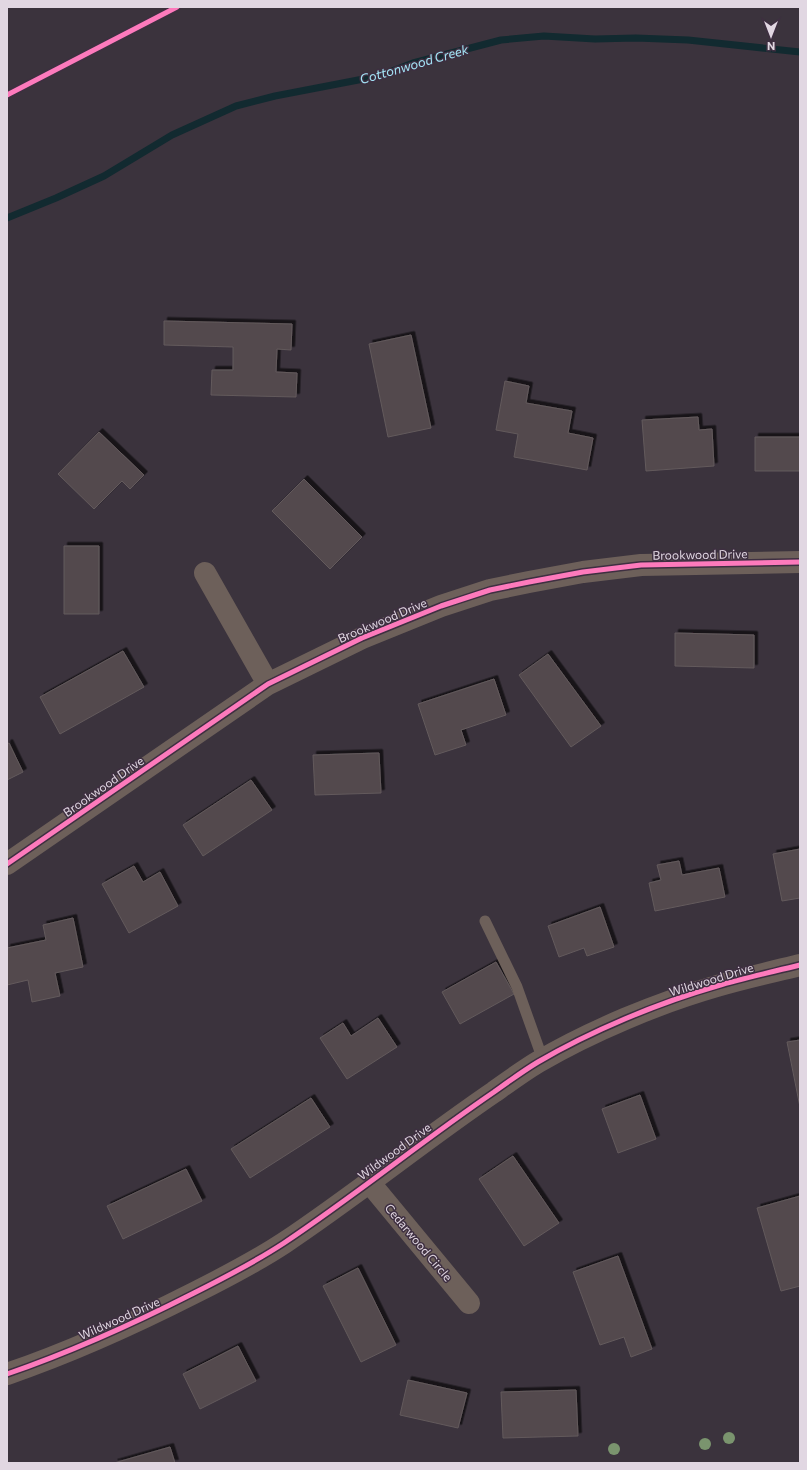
<svg xmlns="http://www.w3.org/2000/svg" width="807" height="1470" font-family="Commissioner,sans-serif">
  <defs>
    <filter id="shadow"><feDropShadow dx="3.5" dy="-3.5" stdDeviation="0" flood-color="#0009"/></filter>
  </defs>
  <rect width="100%" height="100%" fill="#3b333d"/>
  <g fill="none" stroke-linecap="round" stroke-linejoin="round">
    <!-- stream -->
    <path stroke="#122a30" stroke-width="7" d="M7 218 56 198 104 176 172 135 236 106 275 96 379 76 413 63 501 40 544 36 595 39 636 38 688 40 800 52"/>
  </g>
  <!-- building -->
  <path fill="#534a4d" stroke="#635a5c" filter="url(#shadow)" d="M164 321 292 324 291 350 277 349 276 372 297 373 296 397 211 395 212 370H233V347L164 345Z
    M411 335 431 428 388 437 369 344Z
    M505 381 529 386 526 403 572 411 568 433 593 438 587 470 514 457 518 434 496 430Z
    M698 417 699 430 712 429 714 466 646 471 642 420Z
    M99 432 144 475 130 489 122 481 94 509 58 474Z
    M755 437H800V471H755Z
    M304 479 362 537 330 569 272 511Z
    M64 546H99V614H64Z
    M675 633 754 635V668L675 666Z
    M123 651 144 687 60 734 40 697Z
    M548 654 601 726 571 747 519 675Z
    M494 679 506 715 461 730 466 745 435 755 418 704Z
    M9 743 23 772 7 780V744Z
    M379 753 381 793 315 795 313 755Z
    M251 780 272 810 203 856 183 825Z
    M800 849V898L782 901 773 854Z
    M679 861 682 875 719 868 725 897 655 911 649 883 661 880 657 865Z
    M134 866 143 882 160 872 178 906 129 933 102 884Z
    M600 907 614 947 587 956 584 948 559 957 548 926Z
    M73 918 83 967 55 973 60 996 32 1002 28 980 7 985V948L46 940 43 925Z
    M496 962 514 994 460 1024 442 992Z
    M378 1018 397 1047 347 1079 320 1038 343 1023 351 1036Z
    M800 1040V1107L787 1042Z
    M640 1095 656 1139 618 1153 602 1109Z
    M311 1098 330 1127 250 1178 231 1149Z
    M513 1156 559 1223 524 1246 479 1179Z
    M186 1169 202 1201 123 1239 107 1206Z
    M800 1196V1286L781 1291 757 1208Z
    M618 1256 652 1349 631 1357 624 1337 600 1345 573 1272Z
    M358 1268 396 1345 361 1362 323 1286Z
    M238 1346 256 1381 200 1409 183 1374Z
    M408 1380 467 1393 458 1428 400 1415Z
    M576 1390 578 1436 503 1438 501 1392Z
    M170 1447 175 1463H114Z"/>
  <g fill="none" stroke-linecap="round" stroke-linejoin="round">
    <!-- lane -->
    <path stroke="#6d605a" stroke-width="11" d="M485 921 517 987 543 1060"/>
    <!-- street -->
    <path stroke="#6d605a" stroke-width="22" d="M205 573 268 684
      M7 864 268 684 362 638 441 606 490 590 529 582 583 572 641 565 800 562
      M369 1182 469 1303
      M7 1374C71 1352 133 1324 194 1293 224 1278 255 1262 284 1243 356 1195 422 1141 494 1092 508 1082 523 1071 538 1062 591 1031 658 1003 717 986 744 978 772 972 800 965"/>
    <!-- cycleway casing -->
    <g stroke="#3e2f41" stroke-width="8">
      <path id="cycleway" d="M7 95 177 7
        M7 864 268 684 362 638 441 606 490 590 529 582 583 572 641 565 800 562
        M7 1374C71 1352 133 1324 194 1293 224 1278 255 1262 284 1243 356 1195 422 1141 494 1092 508 1082 523 1071 538 1062 591 1031 658 1003 717 986 744 978 772 972 800 965"/>
    </g>
    <!-- cycleway -->
    <use href="#cycleway" stroke="#fd7abc" stroke-width="5"/>
  </g>
  <!-- trees -->
  <g fill="#7a946e">
    <circle cx="729" cy="1438" r="6"/>
    <circle cx="705" cy="1444" r="6"/>
    <circle cx="614" cy="1449" r="6"/>
  </g>
  <g text-anchor="middle" dominant-baseline="central" stroke-width="3" stroke-linejoin="round" paint-order="stroke">
    <!-- street labels -->
    <g font-size="12" fill="#e1d7e2" stroke="#3e2f41">
      <text transform="translate(700 554) rotate(-1)">Brookwood Drive</text>
      <text transform="translate(382 620) rotate(-23)">Brookwood Drive</text>
      <text transform="translate(103 786) rotate(-35)">Brookwood Drive</text>
      <text transform="translate(711 979) rotate(-17)">Wildwood Drive</text>
      <text transform="translate(394 1151) rotate(-36)">Wildwood Drive</text>
      <text transform="translate(419 1242) rotate(50)">Cedarwood Circle</text>
      <text transform="translate(119 1318) rotate(-24)">Wildwood Drive</text>
    </g>
    <!-- water labels -->
    <g font-size="13" font-style="italic" fill="#a3e5f6" stroke="#3e2f41">
      <text transform="translate(414 64) rotate(-16)">Cottonwood Creek</text>
    </g>
  </g>
  <!-- border -->
  <rect width="807" height="1470" fill="none" stroke="#e1d7e2" stroke-width="16"/>
  <!-- north arrow -->
  <g transform="translate(771 36) rotate(180)" stroke="#3e2f41" stroke-width="3" paint-order="stroke">
  <path d="M0-3L7 15L0 10L-7 15Z" fill="#e1d7e2"/>
  <text y="-6" font-size="11" font-weight="bold" text-anchor="middle" fill="#e1d7e2">N</text>
  </g>
</svg>
